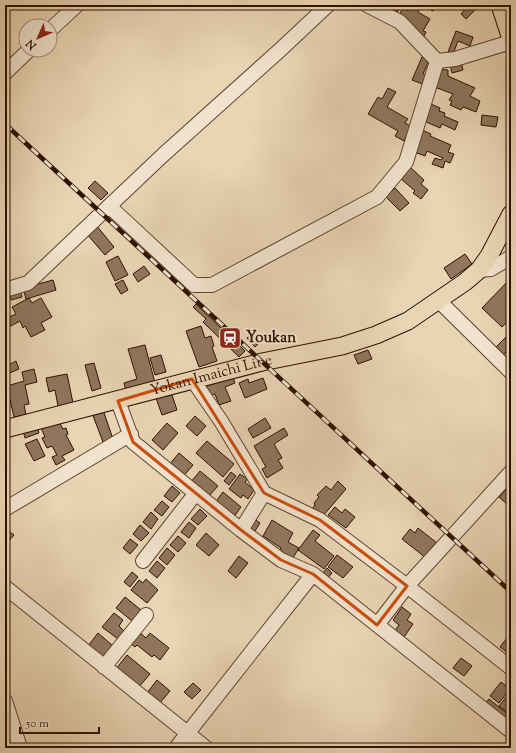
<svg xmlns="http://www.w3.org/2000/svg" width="516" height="753" font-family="'Sorts Mill Goudy',serif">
  <rect width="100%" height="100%" fill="#e9d4b3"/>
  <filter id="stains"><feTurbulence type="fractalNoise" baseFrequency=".005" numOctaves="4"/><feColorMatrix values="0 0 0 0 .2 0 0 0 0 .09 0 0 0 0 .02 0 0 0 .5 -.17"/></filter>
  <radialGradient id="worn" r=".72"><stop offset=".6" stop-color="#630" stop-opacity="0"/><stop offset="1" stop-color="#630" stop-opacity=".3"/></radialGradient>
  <!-- building -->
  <path fill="#8f765d" stroke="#2e1100" d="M378 5H396L400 7 394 18Z
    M408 5H428L435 8 433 11 421 5 418 12 430 19 423 31 426 32 423 38 415 34 418 30 397 19 403 8 408 11 410 6Z
    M461 5H475L478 7 466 19 461 14 465 9Z
    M456 31 473 37 470 46 458 41 453 54 448 52Z
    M422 57 429 60 423 74 429 76 425 85 412 80Z
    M461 62 463 70 452 73 450 64Z
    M437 69 448 70V76L475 88 470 96 480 101 476 112 463 107 461 110 450 105 452 101 449 100 453 94 432 86Z
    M388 88 396 92 387 107 408 119 405 123 412 127 404 141 395 136 398 131 368 114 378 97 382 99Z
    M431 104 440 108 439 111 445 113 444 116 458 122 455 130 442 124 440 128 424 121Z
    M482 115 498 117 496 127 481 125Z
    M420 129 431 134 430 136 451 145 448 152 454 154 450 163 445 161 443 168 432 164 435 158 441 160 443 158 427 151 425 156 412 151Z
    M410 167 424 180 421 184 428 190 421 199 413 193 415 191 400 178Z
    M95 181 108 193 101 200 88 188Z
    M395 188 409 203 400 211 386 197Z
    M96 225 114 247 105 255 86 233Z
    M465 254 472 264 451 279 444 268Z
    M118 256 128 275 115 281 106 262Z
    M144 266 150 274 138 282 133 274Z
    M511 278V318L502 327 482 308Z
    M53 280 56 290 26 299 23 288Z
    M123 280 128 290 121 294 115 284Z
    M20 290 22 297 11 300 9 292Z
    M29 298 32 303 41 298 52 317 41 323 45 330 31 337 25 326 23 328 20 321 11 326 7 318 16 314 12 307Z
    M196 304 245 351 239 357 203 322 206 319 193 307Z
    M201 326 205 338 211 336 214 346 212 347 217 361 199 367 186 331Z
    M254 331 263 339 255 347 247 338Z
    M507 336 509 338 511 336V353L508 350 503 355 496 347Z
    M145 345 155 383 126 391 124 383 137 379 128 349Z
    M368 350 372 359 358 364 354 355Z
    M161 355 166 372 155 375 150 358Z
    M16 361 19 369 5 375V367Z
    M94 363 101 388 92 391 85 365Z
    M34 369 37 382 25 385 29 404 24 405 26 415 14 417 7 386 24 381 22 372Z
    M231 372 235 383 225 387 231 401 219 405 215 394 207 397 202 383Z
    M67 374 73 403 58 406 55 390 49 392 46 378Z
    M263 378 267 389 245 398 239 383 248 379 249 383Z
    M170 389 177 410 162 415 155 395Z
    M103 410 113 439 103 442 92 413Z
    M195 416 206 426 197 436 186 426Z
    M265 418 271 428 253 438 248 429Z
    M58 420 63 429 66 428 68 434 66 435 74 450 62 456 65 460 56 465 52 457 57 455 52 446 47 448 42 438 45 437 41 428Z
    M36 423 39 433 25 438 22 427Z
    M167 423 178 433 163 450 152 440Z
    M284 428 288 435 274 444 282 458 278 460 283 468 267 478 262 469 266 467 254 446Z
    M37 439 45 456 34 461 25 444Z
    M207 441 234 464 223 477 196 453Z
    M179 453 193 465 182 478 168 466Z
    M200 471 218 486 208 497 190 483Z
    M231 472 236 476 229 485 224 481Z
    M240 474 247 479 245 482 254 490 248 499 243 495 241 498 229 489Z
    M338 481 346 489 322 517 313 508 315 505 314 503 319 497 317 495 326 486 331 490Z
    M511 484V503L509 506 499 497Z
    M172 486 180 493 172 502 164 496Z
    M223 492 241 507 233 518 214 504Z
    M162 501 169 507 162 516 154 510Z
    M335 507 342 513 345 509 355 517 346 528 328 515Z
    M200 509 207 516 198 525 191 519Z
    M151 512 158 519 151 529 143 522Z
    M253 518 260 523 253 534 245 529Z
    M272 520 293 533 288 542 299 548 291 561 278 553 281 548 263 536Z
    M189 522 196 528 189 538 181 532Z
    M140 525 149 533 141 541 133 534Z
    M418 528 437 543 426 558 402 539 410 529 415 533Z
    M6 529 14 535 6 544 5 543Z
    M313 530 320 535 315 541 334 556 324 569 298 550Z
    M206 533 219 545 209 556 196 545Z
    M178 536 186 543 178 552 170 545Z
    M130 539 138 545 130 554 123 548Z
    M167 548 175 555 167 565 159 558Z
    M337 555 353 567 343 578 328 567Z
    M239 556 248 563 236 578 228 571Z
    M157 561 165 568 157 578 149 571Z
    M327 568 332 573 327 579 321 575Z
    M132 572 138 577 130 587 124 582Z
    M146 579 158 590 147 603 131 590 139 580 143 583Z
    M125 597 141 610 132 621 116 608Z
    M402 607 411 614 407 620 413 624 402 640 393 633 399 625 393 620Z
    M114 613 123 620 119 626 124 631 118 639 102 627Z
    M138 631 146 638 150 633 169 648 160 660 154 655 152 657 137 645 135 647 129 642Z
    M98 633 113 646 103 659 88 646Z
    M511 633V648L508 653 500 647Z
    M127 655 150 674 138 688 116 669Z
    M461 658 472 666 464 676 453 668Z
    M157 680 170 691 159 704 147 693Z
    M501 682 510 689 499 703 490 696Z
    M193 683 201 690 192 699 184 692Z
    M511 691V712L510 714 499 706Z
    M489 699 509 715 504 721 484 705Z"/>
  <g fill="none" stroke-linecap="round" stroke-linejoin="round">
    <!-- minor casing -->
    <g stroke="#5d422d" stroke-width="16">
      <path id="minor" d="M367 5 400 22 437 61 455 59 511 42
        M50 30 77 5
        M5 73 29 50
        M109 206 194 285H212L377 197 406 162 437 61
        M479 270 491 269 511 257
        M5 290 28 283 163 155 280 50 328 5
        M438 300 511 372
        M192 379 221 421 264 493 320 520 407 586 511 668
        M118 401 133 442 241 530 281 560 313 574 511 731
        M5 509 131 434
        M241 530 264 493
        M143 561 196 493
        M5 587 206 748
        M377 625 407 586 511 472
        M104 667 146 615
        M5 701 20 748
        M176 748 313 574"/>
    </g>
    <!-- major casing -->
    <g stroke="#2e1100" stroke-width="19">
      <g id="major">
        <path d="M500 5 511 39"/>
        <path id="s1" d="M5 429 262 362 342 346 376 335 408 321 465 282 479 270 489 256 511 214"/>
      </g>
    </g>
    <!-- minor -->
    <use href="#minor" stroke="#f1e3ce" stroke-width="14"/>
    <!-- major -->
    <use href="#major" stroke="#e9d4b3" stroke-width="17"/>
    <!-- rail casing -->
    <g stroke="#2e1100" stroke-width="4.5">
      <path id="rail" d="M5 124 511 592"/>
    </g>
    <!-- rail -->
    <use href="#rail" stroke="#f1e3ce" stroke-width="3" stroke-dasharray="9" stroke-linecap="butt"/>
  </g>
  <!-- marked area -->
  <path fill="none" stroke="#cc4e0a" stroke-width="3" stroke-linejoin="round" d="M192 379 264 493 320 520 407 586 377 625 313 574 281 560 241 530 133 442 118 401Z"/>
  <!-- icons -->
  <defs>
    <g id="station-square" transform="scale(1.15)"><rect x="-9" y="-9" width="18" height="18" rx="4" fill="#8f2418" stroke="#f1e3ce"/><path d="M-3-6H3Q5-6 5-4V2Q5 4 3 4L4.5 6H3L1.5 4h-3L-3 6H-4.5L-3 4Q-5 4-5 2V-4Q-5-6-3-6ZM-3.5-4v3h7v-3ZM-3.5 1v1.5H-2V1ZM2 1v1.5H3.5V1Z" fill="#fff"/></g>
  </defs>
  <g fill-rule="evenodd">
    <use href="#station-square" x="230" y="338"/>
  </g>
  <g text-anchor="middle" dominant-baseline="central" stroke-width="4" stroke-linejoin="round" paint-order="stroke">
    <!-- poi labels -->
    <g font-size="15" font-weight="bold" fill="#2e1100" stroke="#f1e3ce" text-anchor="start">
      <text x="246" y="338">Youkan</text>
    </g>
    <!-- street labels -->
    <g font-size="15" fill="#2e1100" stroke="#f1e3ce">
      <text stroke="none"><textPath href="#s1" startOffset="213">Yokan Imaichi Line</textPath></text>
    </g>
  </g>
  <!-- margin -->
  <rect width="516" height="753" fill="none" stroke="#e9d4b3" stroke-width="20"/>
  <rect x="6" y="6" width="504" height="741" fill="none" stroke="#2e1100" stroke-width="2"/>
  <rect x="10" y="10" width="496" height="733" fill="none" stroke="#2e1100"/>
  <!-- north arrow -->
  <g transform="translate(38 38) rotate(225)"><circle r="19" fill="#f1e3ce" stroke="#a38f7c"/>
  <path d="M0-3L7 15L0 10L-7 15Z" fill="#8f2418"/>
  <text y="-6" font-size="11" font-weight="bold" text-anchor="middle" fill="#2e1100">N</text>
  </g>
  <!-- scale -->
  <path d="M20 727v6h79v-6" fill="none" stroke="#2e1100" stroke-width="2"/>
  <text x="26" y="727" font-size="12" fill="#2e1100" stroke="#f1e3ce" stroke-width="3" paint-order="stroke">50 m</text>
  <rect width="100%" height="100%" filter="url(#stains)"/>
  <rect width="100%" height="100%" fill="url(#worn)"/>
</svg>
